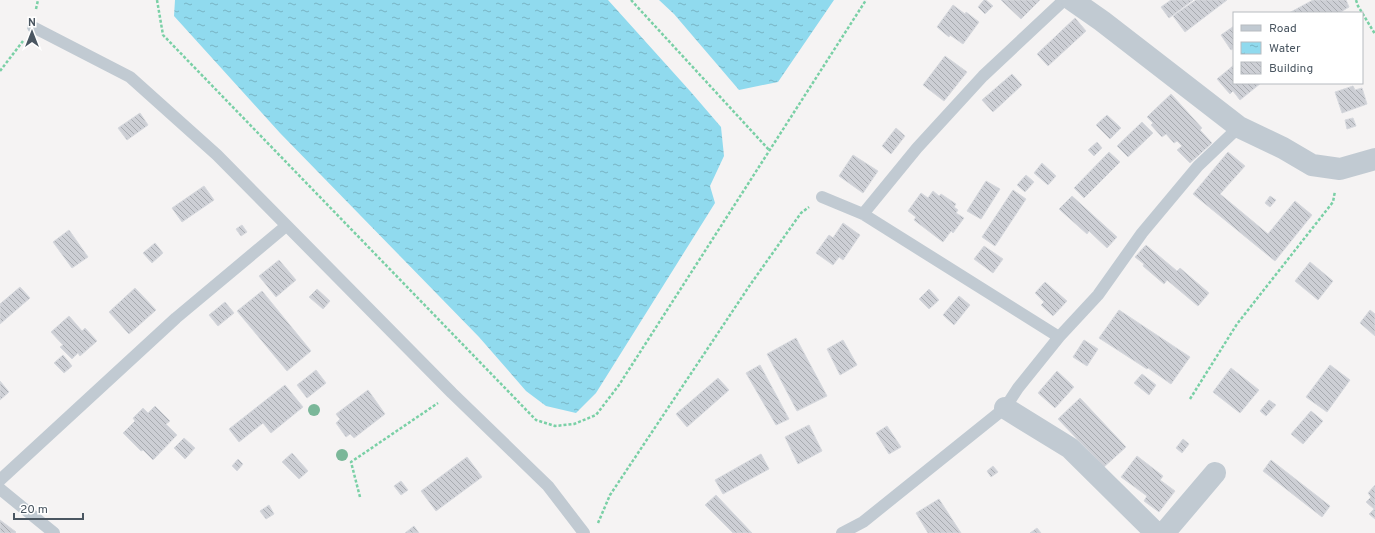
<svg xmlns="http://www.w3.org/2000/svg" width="1375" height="533" font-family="Overpass,sans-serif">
  <defs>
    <pattern id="water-ripples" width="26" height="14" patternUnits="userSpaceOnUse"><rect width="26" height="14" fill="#90daee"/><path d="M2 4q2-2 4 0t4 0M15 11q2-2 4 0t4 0" fill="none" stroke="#78b4c4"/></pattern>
    <pattern id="building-back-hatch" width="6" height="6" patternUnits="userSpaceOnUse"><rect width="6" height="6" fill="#cdcfd5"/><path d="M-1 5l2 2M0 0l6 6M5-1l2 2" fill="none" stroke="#a8abb0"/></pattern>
  </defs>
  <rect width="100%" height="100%" fill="#f5f3f3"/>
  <!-- water -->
  <path fill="url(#water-ripples)" d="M175 0H608L690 91 721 127 724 156 710 186 715 203 596 393 576 413 546 406 526 391 479 337 280 133 174 16Z
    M659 0H834L778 82 739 90 674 14Z"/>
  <!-- building -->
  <path fill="url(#building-back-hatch)" stroke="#d7d9de" d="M984 0H986L993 6 985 14 978 7Z
    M1001 0H1040L1021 19Z
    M1171 0H1193L1169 18 1161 7Z
    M1196 0H1227L1185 32 1173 16Z
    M1313 0H1346L1349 7 1339 13H1289Z
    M953 5 965 14 966 12 979 22 963 44 950 35 949 37 937 27Z
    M1075 18 1086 31 1048 66 1037 54Z
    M1234 26V48L1231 50 1221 35Z
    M945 56 967 72 944 101 923 85Z
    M1234 65V83H1261L1240 100 1233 91 1230 94 1217 79Z
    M1012 74 1022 85 993 112 982 100Z
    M1353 86 1355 90 1362 88 1367 104 1342 113 1335 92Z
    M1171 94 1202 128 1200 130 1212 143 1190 163 1177 150 1182 146 1177 141 1174 143 1166 134 1162 137 1151 125 1153 123 1147 117Z
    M140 113 148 125 127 140 118 128Z
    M1107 115 1121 128 1110 139 1096 125Z
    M1353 118 1356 126 1347 129 1345 120Z
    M1142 122 1153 133 1128 157 1117 146Z
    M896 128 905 136 891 154 882 146Z
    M1097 142 1102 148 1094 156 1088 150Z
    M1109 152 1120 162 1084 198 1074 188Z
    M1228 152 1245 166 1220 194 1268 234 1295 201 1312 215 1275 261 1193 194Z
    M853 155 878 171 863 193 839 176Z
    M1042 163 1056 176 1048 185 1034 173Z
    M1026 175 1034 182 1025 192 1017 185Z
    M986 181 1000 189 981 219 967 211Z
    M204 186 214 200 182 222 172 208Z
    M1013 190 1026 199 995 246 982 237Z
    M933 191 939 196 941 194 956 204 954 207 958 210 956 213 964 218 953 233 951 231 943 242 914 220 916 217 908 211 921 193 928 198Z
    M1072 196 1117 237 1107 248 1089 231 1087 234 1059 209Z
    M1270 196 1276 200 1270 207 1265 203Z
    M843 223 860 235 843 260 839 257 833 265 816 253 829 235 833 238Z
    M242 225 247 232 241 236 236 229Z
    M69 230 88 257 72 268 53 242Z
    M155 243 163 253 152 263 143 253Z
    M1146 245 1177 271 1180 268 1209 293 1198 306 1167 280 1164 284 1143 266 1144 264 1135 257Z
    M984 246 1003 259 993 273 974 259Z
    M279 260 296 280 276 297 259 276Z
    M1310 262 1333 281 1318 300 1295 281Z
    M1045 282 1067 301 1053 316 1041 305 1044 302 1035 293Z
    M20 287 30 298 0 324V304Z
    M135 288 156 310 129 334 109 312Z
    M317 289 330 301 323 309 309 297Z
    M929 289 939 300 929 309 919 299Z
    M262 291 311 351 287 371 237 311Z
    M959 296 970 305 954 325 943 315Z
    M225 302 234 313 218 326 209 315Z
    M1119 310 1190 357 1171 384 1148 368 1147 369 1099 338Z
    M1370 310 1375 314V336L1360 323Z
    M69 316 82 331 85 328 97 341 80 356 78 353 72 359 60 347 63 345 51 332Z
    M796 338 827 396 797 411 767 354Z
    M843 340 857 365 840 375 827 349Z
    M1084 340 1098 349 1087 366 1073 357Z
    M63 355 72 366 64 373 54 363Z
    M760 365 789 419 776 425 746 373Z
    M1330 365 1350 380 1327 412 1306 397Z
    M1231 368 1259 390 1240 413 1213 392Z
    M316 370 326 383 307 398 297 385Z
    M1057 371 1074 387 1055 408 1038 393Z
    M1142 374 1156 385 1149 395 1134 383Z
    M718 378 729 390 687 427 676 414Z
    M0 381 9 392 0 400Z
    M285 385 303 407 271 433 263 423 239 442 229 429Z
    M368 390 385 414 354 438 350 434 346 437 336 423 340 419 336 414Z
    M1080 398 1126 447 1104 467 1058 419Z
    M1269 400 1276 405 1266 416 1260 411Z
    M155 406 170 421 166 424 177 435 153 460 143 450 141 451 123 433 135 421 133 418 143 408 148 413Z
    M1311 411 1323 421 1303 444 1291 434Z
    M809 425 822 451 798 464 785 437Z
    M887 426 901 447 889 454 876 433Z
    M184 438 195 448 185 459 174 448Z
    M1183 439 1189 444 1182 453 1176 448Z
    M292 453 308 471 299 479 282 462Z
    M761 454 769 469 723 494 715 480Z
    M1137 456 1163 476 1160 480 1175 491 1159 512 1144 501 1147 496 1121 477Z
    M467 457 482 477 436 511 421 491Z
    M238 459 243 464 237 471 232 466Z
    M1271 460 1330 506 1322 517 1263 471Z
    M993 466 998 472 991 477 987 471Z
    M401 481 408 490 401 495 394 486Z
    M1375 485V519L1369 514 1374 509 1366 502 1371 497 1368 493Z
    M716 495 752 533H733L705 505Z
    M939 499 961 533H928L916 513Z
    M269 505 274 514 266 519 260 511Z
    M0 520 16 532 15 533H0Z
    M414 526 419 533H405Z
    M1037 528 1041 533H1030Z"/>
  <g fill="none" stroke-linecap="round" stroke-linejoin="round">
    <!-- path -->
    <path stroke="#7ad0a6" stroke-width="2.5" stroke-dasharray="3 2" stroke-linecap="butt" d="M157 0 163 35 536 420 555 426 574 424 596 415 619 385 866 0
      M631 0 770 151
      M1356 0 1358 6 1375 34
      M36 9 38 0
      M0 71 23 41
      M1190 399 1237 324 1333 202 1335 191
      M360 497 351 462 438 403
      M598 523 610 495 750 285 801 213 809 207"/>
    <!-- lane -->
    <path stroke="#c1cad2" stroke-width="12" d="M33 27 130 77 217 155 452 393 548 486 584 533
      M822 197 863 214 1059 337
      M863 214 917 148 983 76 1064 0
      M0 480 176 318 286 226
      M0 489 54 533
      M842 533 863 522 1005 408 1018 388 1059 337 1098 295 1142 233 1198 166 1239 127"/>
    <!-- street -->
    <path stroke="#c1cad2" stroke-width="22" d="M1072 0 1102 21 1239 127 1283 148 1312 165 1340 169 1375 159
      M1005 408 1070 448 1156 533
      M1164 533 1215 473"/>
  </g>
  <!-- trees -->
  <g fill="#7bb799">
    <circle cx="314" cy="410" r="6"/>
    <circle cx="342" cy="455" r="6"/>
  </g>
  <!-- legend -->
  <rect x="1233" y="12" width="130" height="72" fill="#ffffff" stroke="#b7bbc0"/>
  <rect x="1241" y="25" width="20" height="6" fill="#c1cad2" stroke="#b7bbc0"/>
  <text x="1269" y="32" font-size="12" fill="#4a5661">Road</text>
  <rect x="1241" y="42" width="20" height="12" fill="url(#water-ripples)" stroke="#b7bbc0"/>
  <text x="1269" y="52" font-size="12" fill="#4a5661">Water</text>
  <rect x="1241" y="62" width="20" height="12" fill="url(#building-back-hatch)" stroke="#b7bbc0"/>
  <text x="1269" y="72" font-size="12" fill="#4a5661">Building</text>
  <!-- north arrow -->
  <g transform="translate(32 32)" stroke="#ffffff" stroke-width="3" paint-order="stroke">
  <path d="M0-3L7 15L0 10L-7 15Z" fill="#4a5661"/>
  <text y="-6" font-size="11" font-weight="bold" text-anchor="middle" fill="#4a5661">N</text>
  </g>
  <!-- scale -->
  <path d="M14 513v6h69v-6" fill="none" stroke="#4a5661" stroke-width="2"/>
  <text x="20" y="513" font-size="12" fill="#4a5661" stroke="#ffffff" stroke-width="3" paint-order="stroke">20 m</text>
</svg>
